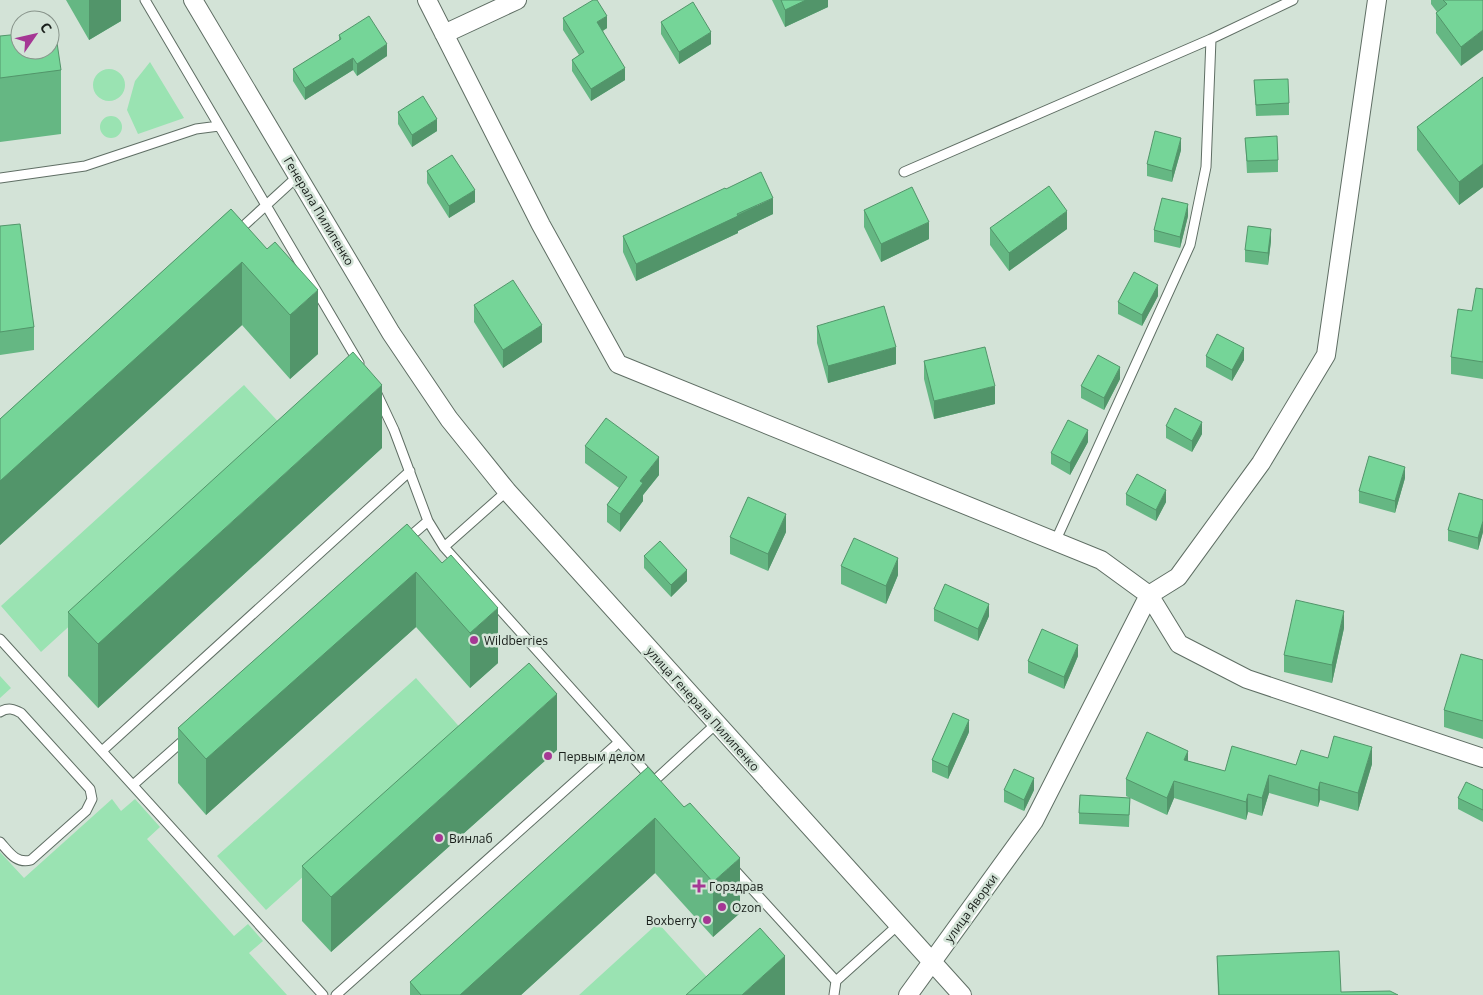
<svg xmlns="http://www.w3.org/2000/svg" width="1483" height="995" font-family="'Open Sans',sans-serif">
  <rect width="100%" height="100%" fill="#d3e3d7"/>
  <!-- green -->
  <path fill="#9ae3b2" d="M150 62 184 118 138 134 127 110 135 81Z
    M93 85a16 16 0 1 1 32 0a16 16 0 1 1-32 0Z
    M100 127a11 11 0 1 1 22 0a11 11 0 1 1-22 0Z
    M244 385 285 429 41 652 1 606Z
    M0 676 11 688 0 698Z
    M416 678 464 732 266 910 217 856Z
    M112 799 121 811 135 799 160 827 147 839 234 936 248 924 263 941 249 953 287 995H0V852L24 878Z
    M658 923 707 977 688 995H579Z"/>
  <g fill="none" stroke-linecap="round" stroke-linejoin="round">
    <!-- lane casing -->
    <g stroke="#5f6e64" stroke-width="11">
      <path id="lane" d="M145 0 359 363
        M904 172 1211 39 1293 0
        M0 178 85 166 196 129 219 126
        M238 231 298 176
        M377 394 394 430 428 521
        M406 540 428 521 444 547 654 781 716 724
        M1055 542 1190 245 1206 167 1211 39
        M444 547 507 491
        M0 639 323 995
        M0 712C8 707 14 709 21 713L90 789 92 799 86 811 31 860C16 864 9 852 0 842
        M102 751 410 471
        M133 785 186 738
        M732 867 836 981
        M336 995 619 742
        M834 995 836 981 898 925"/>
    </g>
    <!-- street casing -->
    <g stroke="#5f6e64" stroke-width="20">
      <path id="street" d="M193 0 391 333 449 419 507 491 962 995
        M427 0 541 225 618 364 1101 560 1149 595 1179 644 1247 679 1483 758
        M444 34 517 0
        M908 995 1034 821 1149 595 1178 577 1261 463 1326 355 1377 0"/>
    </g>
    <!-- lane -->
    <use href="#lane" stroke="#fff" stroke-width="9"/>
    <!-- street -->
    <use href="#street" stroke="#fff" stroke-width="18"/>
  </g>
  <!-- wall -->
  <path fill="#65b783" d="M66 0H121V21L89 40Z
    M772 0H828V7L785 27Z
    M1431 0H1483L1461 66 1436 33V13L1437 12 1431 4Z
    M563 18 607 28 603 31 625 80 591 101 572 71V60L579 55 563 30Z
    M661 22 711 44 679 64 661 34Z
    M339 35 387 56 357 76 353 70 305 100 293 81V69L339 41Z
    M0 36 61 70V134L0 142Z
    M1483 77V187L1459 205 1417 150V127Z
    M1254 80 1289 103V115L1256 116Z
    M398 112 437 131 412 147 398 124Z
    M1245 138 1278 160V172L1247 173Z
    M1181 150 1172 182 1147 176V164Z
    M427 171 475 202 449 218 427 183Z
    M726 189 773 214 738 231V233L636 281 623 252V236Z
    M231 209 318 354 290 379 242 325 0 545V419Z
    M864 210 929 239 881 262 864 227Z
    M1188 216 1180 248 1154 242V230Z
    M0 226 34 327V350L0 355Z
    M990 228 1067 229 1009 271 990 245Z
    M1271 241 1268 265 1245 262V250Z
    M1483 289V379L1451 374V357Z
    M1158 296 1142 326 1118 314V302Z
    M474 305 542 342 503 368 474 322Z
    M817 326 896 364 828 383 817 343Z
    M1206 356 1244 360 1232 381 1206 367Z
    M924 361 995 404 934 419 924 379Z
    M1120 379 1104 410 1081 398V386Z
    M1166 426 1202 434 1192 452 1166 438Z
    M1088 442 1070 475 1051 464V453Z
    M585 446 659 475 643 495V501L620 532 607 522V505L619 488 585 463Z
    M382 448 98 708 68 676V612Z
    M1405 478 1395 513 1359 503V491Z
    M1126 494 1166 502 1156 521 1126 505Z
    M1483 500V532L1478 550 1448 541V530Z
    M407 524 498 663 470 688 416 627 206 815 178 783V728Z
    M786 532 768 571 730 554V537Z
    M644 556 687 581 671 597 644 568Z
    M841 566 898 575 886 604 841 584Z
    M934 609 989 616 978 641 934 621Z
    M1344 628 1332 683 1284 672V655Z
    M1078 656 1064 689 1028 673V661Z
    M1483 660V739L1444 727V710Z
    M969 732 948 779 932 772V760Z
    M557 750 331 952 302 921V866Z
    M1328 758 1372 764 1358 811 1320 800 1318 807 1269 793 1262 816 1248 812 1246 820 1174 798 1167 815 1130 798 1129 827 1079 824V813L1130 798 1126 796V779L1188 761 1225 771 1296 765Z
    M648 767 740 913 713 937 655 873 521 995H410V982Z
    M1004 790H1034L1024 811 1004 802Z
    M1483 790V822L1458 809V798Z
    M1217 956 1341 992 1398 995H1218Z"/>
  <!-- shaded-wall -->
  <path fill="#52956a" d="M89 0H121V21L89 40Z
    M806 0H828V7L785 27V10Z
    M607 16V28L597 34V22Z
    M1483 30V50L1461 66V47Z
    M711 32V44L679 64V52Z
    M387 44V56L357 76V64Z
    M353 58V70L305 100V88Z
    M625 68V80L591 101V89Z
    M437 119V131L412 147V135Z
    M1181 138V150L1172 182V171Z
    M1483 164V187L1459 205V182Z
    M475 190V202L449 218V206Z
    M773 198V214L738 231V233L636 281V264Z
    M1188 204V216L1180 248V237Z
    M1067 211V229L1009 271V253Z
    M929 222V239L881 262V244Z
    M1271 229V241L1268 265V253Z
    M242 262V325L0 545V481Z
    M1158 285V296L1142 326V315Z
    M318 290V354L290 379V315Z
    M542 325V342L503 368V350Z
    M896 347V364L828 383V366Z
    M1244 348V360L1232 381V370Z
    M1120 367V379L1104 410V398Z
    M382 385V448L98 708V644Z
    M995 386V404L934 419V401Z
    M1202 422V434L1192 452V441Z
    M1088 430V442L1070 475V463Z
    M659 457V475L643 495V501L620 532V514L640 481Z
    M1405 467V478L1395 513V501Z
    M1166 490V502L1156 521V510Z
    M786 514V532L768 571V554Z
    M1483 521V532L1478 550V538Z
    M898 558V575L886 604V586Z
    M687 570V581L671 597V585Z
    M416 572V627L206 815V759Z
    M989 604V616L978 641V629Z
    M498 608V663L470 688V633Z
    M1344 611V628L1332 683V665Z
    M1078 645V656L1064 689V677Z
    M557 694V750L331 952V897Z
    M969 720V732L948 779V767Z
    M1372 747V764L1358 811V793Z
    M1188 751V768L1184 760Z
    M1269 775V793L1262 816V798Z
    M1034 778V790L1024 811V800Z
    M1174 781V798L1167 815V798Z
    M1320 782V800L1318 807V790Z
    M1248 794V812L1246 820V802Z
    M655 818V873L521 995H460Z
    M740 858V913L713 937V882Z
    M785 956V995H742Z"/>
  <!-- building -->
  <path fill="#75d598" stroke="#52956a" d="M593 0H597L607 16 597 22 625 68 591 89 572 60 584 52 563 18Z
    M781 0H806L785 10Z
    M1443 0H1483V30L1461 47 1436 13 1447 4Z
    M693 2 711 32 679 52 661 22Z
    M369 16 387 44 357 64 353 58 305 88 293 69 341 39 339 35Z
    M55 29 61 70 0 78V36L20 34V50H50V30Z
    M1483 77V164L1459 182 1417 127Z
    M1288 79 1289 103 1256 105 1254 80Z
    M423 96 437 119 412 135 398 112Z
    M1155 131 1181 138 1172 171 1147 164Z
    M1277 136 1278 160 1247 161 1245 138Z
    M452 155 475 190 449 206 427 171Z
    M761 172 773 198 737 214 738 216 636 264 623 236 725 188 726 189Z
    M1049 186 1067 211 1009 253 990 228Z
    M912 187 929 222 881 244 864 210Z
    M1162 198 1188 204 1180 237 1154 230Z
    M231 209 267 249 275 242 318 290 290 315 242 262 0 481V419Z
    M20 224 34 327 0 332V226Z
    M1248 226 1271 229 1268 253 1245 250Z
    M1134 272 1158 285 1142 315 1118 302Z
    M513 280 542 325 503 350 474 305Z
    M1476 288 1483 289V362L1451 357 1458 309 1472 311Z
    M884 306 896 347 828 366 817 326Z
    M1217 334 1244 348 1232 370 1206 356Z
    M985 347 995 386 934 401 924 361Z
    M353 352 382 385 98 644 68 612Z
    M1098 355 1120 367 1104 398 1081 386Z
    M1175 408 1202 422 1192 441 1166 426Z
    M606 418 659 457 640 481 643 483 620 514 607 505 627 477 585 446Z
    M1068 420 1088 430 1070 463 1051 453Z
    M1369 456 1405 467 1395 501 1359 491Z
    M1137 474 1166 490 1156 510 1126 494Z
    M1459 493 1483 500V521L1478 538 1448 530Z
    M748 497 786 514 768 554 730 537Z
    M407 524 442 563 451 555 498 608 470 633 416 572 206 759 178 728Z
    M854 538 898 558 886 586 841 566Z
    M660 541 687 570 671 585 644 556Z
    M945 584 989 604 978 629 934 609Z
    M1296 600 1344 611 1332 665 1284 655Z
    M1042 629 1078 645 1064 677 1028 661Z
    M1461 654 1483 660V721L1444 710Z
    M529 663 557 694 331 897 302 866Z
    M953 713 969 720 948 767 932 760Z
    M1147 732 1188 751 1184 760 1225 771 1232 746 1296 765 1301 750 1328 758 1334 736 1372 747 1358 793 1320 782 1318 790 1269 775 1262 798 1248 794 1246 802 1174 781 1167 798 1126 779Z
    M648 767 684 807 690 803 740 858 713 882 655 818 460 995H421L410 982Z
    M1014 769 1034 778 1024 800 1004 790Z
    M1466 782 1483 790V810L1458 798Z
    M1080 795 1130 798 1129 815 1079 813Z
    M760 928 785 956 742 995H686Z
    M1339 951 1341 992 1390 991 1398 995H1219L1217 956Z"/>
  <!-- markers -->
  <g fill="#a53794" stroke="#d3e3d7" stroke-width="2">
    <circle cx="474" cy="640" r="5"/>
    <circle cx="548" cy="756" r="5"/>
    <circle cx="439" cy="838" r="5"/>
    <path d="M696.5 878.5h5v5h5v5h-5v5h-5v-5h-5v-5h5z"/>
    <circle cx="722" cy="907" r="5"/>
    <circle cx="707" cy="920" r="5"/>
  </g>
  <g text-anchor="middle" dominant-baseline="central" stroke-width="5" stroke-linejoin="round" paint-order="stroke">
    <!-- street labels -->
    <g font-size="12" fill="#181e1a" stroke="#d3e3d7">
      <text transform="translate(319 211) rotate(59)">Генерала Пилипенко</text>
      <text transform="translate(703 709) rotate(48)">улица Генерала Пилипенко</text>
      <text transform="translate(971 908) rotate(-54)">улица Яворки</text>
    </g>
    <!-- poi labels -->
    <g font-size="12" fill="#181e1a" stroke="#d3e3d7" text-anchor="start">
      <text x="484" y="640">Wildberries</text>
      <text x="558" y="756">Первым делом</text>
      <text x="449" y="838">Винлаб</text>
      <text x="709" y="886">Горздрав</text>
      <text x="732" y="907">Ozon</text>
      <text x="697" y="920" text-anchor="end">Boxberry</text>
    </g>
  </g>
  <!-- north arrow -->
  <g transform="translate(35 35) rotate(56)"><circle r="24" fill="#d3e3d7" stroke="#88948b"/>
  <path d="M0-4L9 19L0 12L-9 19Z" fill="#a53794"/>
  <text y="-8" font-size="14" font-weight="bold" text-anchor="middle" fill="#181e1a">С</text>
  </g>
</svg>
